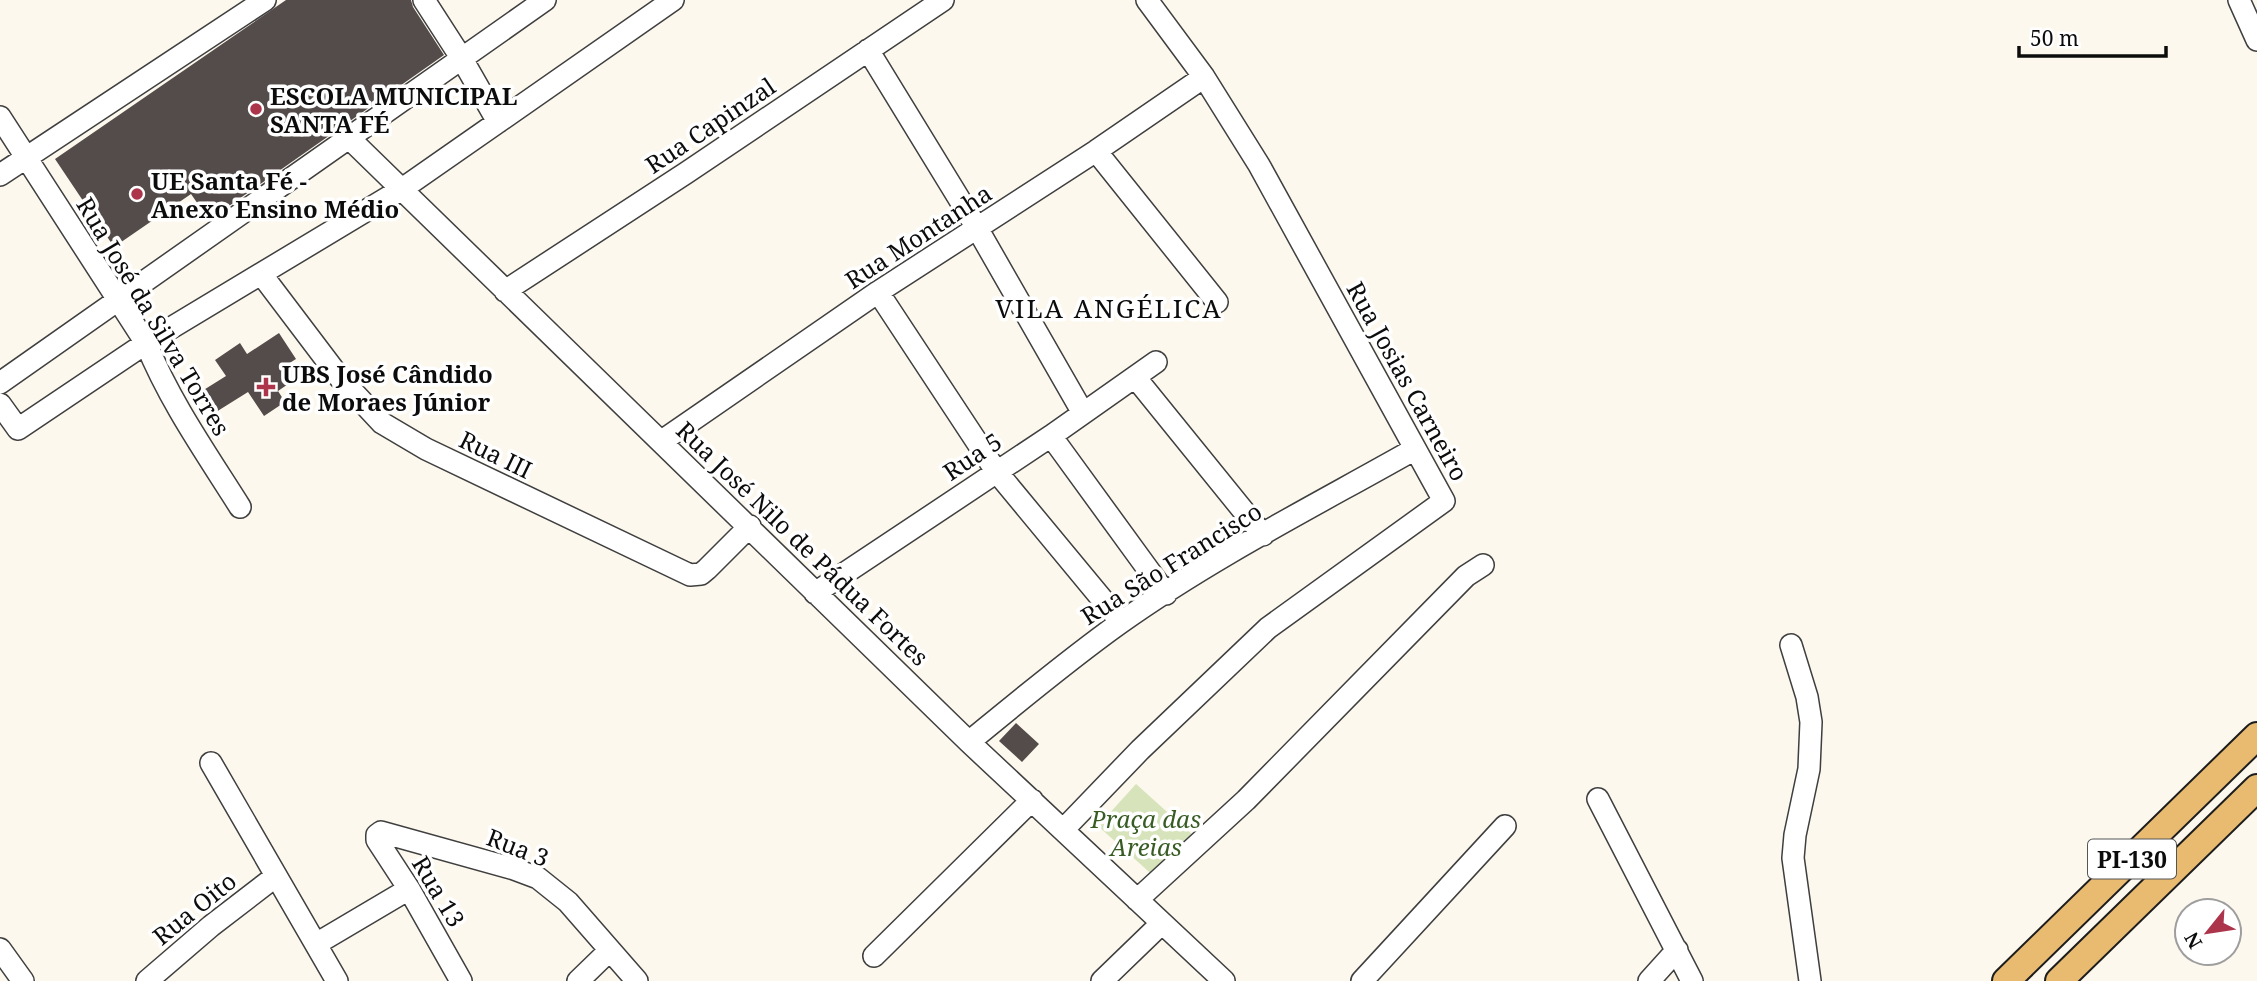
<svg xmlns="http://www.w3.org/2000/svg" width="2257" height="981" font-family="'Noto Serif',serif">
  <rect width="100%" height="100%" fill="#fdf8ed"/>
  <!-- green -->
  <path fill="#d6e3bb" d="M1136 784 1195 837 1157 879 1098 826Z"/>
  <!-- building -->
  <path fill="#534c4a" d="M286 0H411L413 7 444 55 209 220 191 194 114 247 55 159Z
    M279 333 296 359 288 364 297 378 278 391 285 402 264 416 248 392 216 412 202 391 226 376 215 360 240 343 247 354Z
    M1016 723 1039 744 1022 762 999 741Z"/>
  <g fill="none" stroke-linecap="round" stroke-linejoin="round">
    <!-- minor casing -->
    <g stroke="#3f3f3f" stroke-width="24">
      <path id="minor" d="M424 0 462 59 498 122
        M2239 0 2257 40
        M868 50 977 228 1083 413
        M0 117 146 343C170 402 206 453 240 507
        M350 139 969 742 1224 981
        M1096 151 1217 302
        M0 175 265 0
        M262 275 340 378 382 423 426 449 690 575 701 574 707 569 750 526
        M505 291 686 173 943 0
        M878 292 996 471 1121 622
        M1135 377 1263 535
        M0 383 545 0
        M0 404 18 429 146 343 402 189 673 0
        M1051 436 1166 594
        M662 441 878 292 1096 151 1204 77
        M815 593 1051 436 1156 362
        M1791 645 1807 697 1811 722 1809 769 1795 835 1793 858 1810 981
        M969 742C1019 701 1068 660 1120 623 1213 557 1316 505 1415 449
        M211 763 337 981
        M1598 799 1692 981
        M1063 830 1140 750 1268 628 1444 501 1259 165 1204 77 1147 0
        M1137 900 1246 800 1466 576 1483 565
        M316 944 409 889
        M0 949 23 981
        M874 956 1032 800
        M147 981 211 926 276 876
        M461 981 409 889 377 840V835L381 832 514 869 538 878 568 902 637 981
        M578 981 610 950
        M1102 981 1162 923
        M1362 981 1505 826
        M1649 981 1677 950"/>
    </g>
    <!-- major casing -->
    <g stroke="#1d1d1d" stroke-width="30">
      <path id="major" d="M2006 981 2257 736
        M2059 981 2257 788"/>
    </g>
    <!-- minor -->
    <use href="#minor" stroke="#fff" stroke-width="21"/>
    <!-- major -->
    <use href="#major" stroke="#e9bb71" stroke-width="26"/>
  </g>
  <!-- markers -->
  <g fill="#ac344b" stroke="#fff" stroke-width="2.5">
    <circle cx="256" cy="109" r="7"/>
    <circle cx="137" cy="194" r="7"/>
    <path d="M262.5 376.5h7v7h7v7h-7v7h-7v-7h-7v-7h7z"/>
  </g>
  <g text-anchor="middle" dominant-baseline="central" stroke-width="7" stroke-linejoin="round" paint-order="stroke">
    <!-- shield labels -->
    <rect fill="#fff" stroke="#555" stroke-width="2" x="2088" y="839.5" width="88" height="39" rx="5"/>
    <g font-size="23" font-weight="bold" fill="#0c0c0c">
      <text x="2132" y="859">PI-130</text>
    </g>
    <!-- poi labels -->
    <g font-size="24" font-weight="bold" fill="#0c0c0c" stroke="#fff" text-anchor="start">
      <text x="270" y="95">ESCOLA MUNICIPAL<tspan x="270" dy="28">SANTA FÉ</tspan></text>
      <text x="151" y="180">UE Santa Fé -<tspan x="151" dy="28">Anexo Ensino Médio</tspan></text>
      <text x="282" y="373">UBS José Cândido<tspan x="282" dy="28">de Moraes Júnior</tspan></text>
    </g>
    <!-- street labels -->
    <g font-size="24" fill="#0c0c0c" stroke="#fff">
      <text transform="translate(710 125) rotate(-34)">Rua Capinzal</text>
      <text transform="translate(918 236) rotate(-33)">Rua Montanha</text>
      <text transform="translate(154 316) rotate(59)">Rua José da Silva Torres</text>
      <text transform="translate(1408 381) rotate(61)">Rua Josias Carneiro</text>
      <text transform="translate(496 454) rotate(26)">Rua III</text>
      <text transform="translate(972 456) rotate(-34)">Rua 5</text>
      <text transform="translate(803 543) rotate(44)">Rua José Nilo de Pádua Fortes</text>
      <text transform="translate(1171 563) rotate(-32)">Rua São Francisco</text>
      <text transform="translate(518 847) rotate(21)">Rua 3</text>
      <text transform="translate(439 891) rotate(59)">Rua 13</text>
      <text transform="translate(194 908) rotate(-39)">Rua Oito</text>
    </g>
    <!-- park labels -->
    <g font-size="24" font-style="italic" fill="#385c24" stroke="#fff">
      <text x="1146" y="818">Praça das<tspan x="1146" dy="28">Areias</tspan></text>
    </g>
    <!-- neighbourhood labels -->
    <g font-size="26" letter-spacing="2" fill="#0c0c0c" stroke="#fff">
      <text x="1109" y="308">VILA ANGÉLICA</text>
    </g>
  </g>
  <!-- north arrow -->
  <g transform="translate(2208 932) rotate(240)"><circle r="33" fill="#ffffff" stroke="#9e9e9e" stroke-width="2"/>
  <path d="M0-5L12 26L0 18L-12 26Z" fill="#ac344b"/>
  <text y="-10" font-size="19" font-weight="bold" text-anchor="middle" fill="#0c0c0c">N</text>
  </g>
  <!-- scale -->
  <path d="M2019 46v10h147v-10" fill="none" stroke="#0c0c0c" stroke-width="3.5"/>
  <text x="2030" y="46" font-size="21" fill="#0c0c0c" stroke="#ffffff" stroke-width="5" paint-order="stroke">50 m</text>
</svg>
